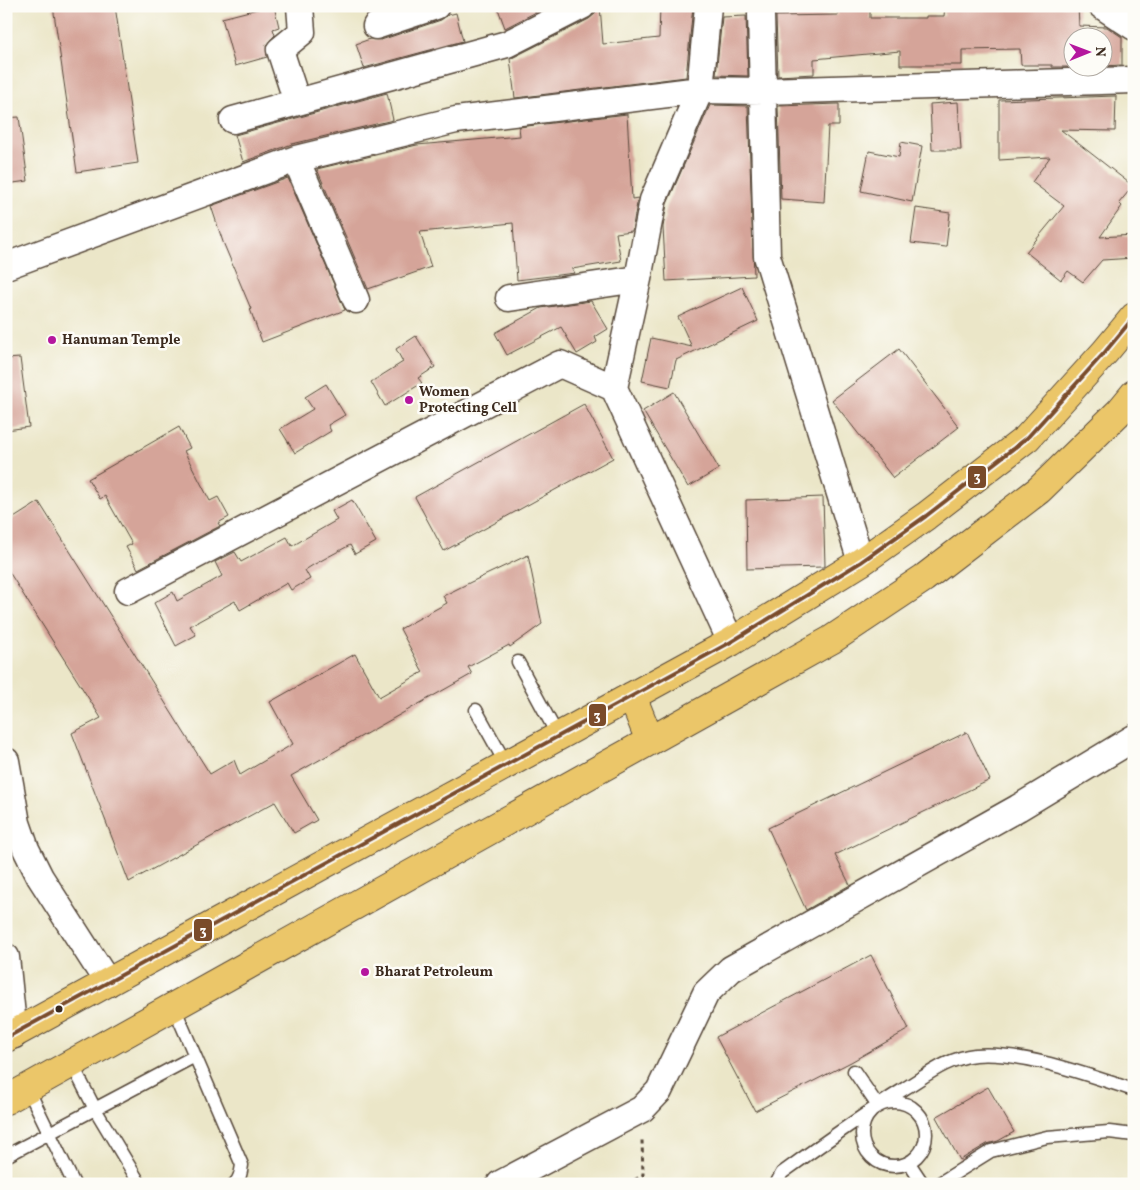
<svg xmlns="http://www.w3.org/2000/svg" width="1140" height="1190" font-family="Vollkorn,serif">
  <rect width="100%" height="100%" fill="#fdfcf7"/>
  <filter id="ink" filterUnits="userSpaceOnUse"><feTurbulence type="fractalNoise" baseFrequency=".02" numOctaves="2"/><feDisplacementMap in="SourceGraphic" scale="10" xChannelSelector="R" yChannelSelector="G"/><feConvolveMatrix kernelMatrix="1 2 1 2 8 2 1 2 1" color-interpolation-filters="sRGB"/></filter>
  <filter id="wash" filterUnits="userSpaceOnUse"><feTurbulence type="fractalNoise" baseFrequency=".0096" numOctaves="4" result="noise"/><feDisplacementMap in="SourceGraphic" scale="20" xChannelSelector="R" yChannelSelector="G"/><feGaussianBlur stdDeviation="1.12" result="paint"/><feColorMatrix in="noise" values="0 0 0 0 0 0 0 0 0 0 0 0 0 0 0 0 0 1.4 0 .05"/><feComposite in="paint" operator="in"/></filter>
  <g filter="url(#wash)">
    <rect width="100%" height="100%" fill="#ebe6c8"/>
    <g id="blocks">
      <!-- building -->
      <path fill="#d5a499" d="M53 6H115L138 163 77 172Z
        M269 6H274L279 27 273 29 275 35 266 45 267 57 235 66 222 18Z
        M497 6H548L505 28Z
        M597 6H600L603 44 659 38 660 6H693L686 77 515 98 510 59 589 19 595 14Z
        M945 6H1078L1079 26 1107 27 1122 37V65L1102 66V38H1072V67H1052V65H1021L1020 49 962 50V65H900V51L814 59V74L778 76 776 16 838 15 837 11 870 9V18H926V16H944Z
        M456 13 463 41 364 68 356 44 370 39 381 40 441 20 448 15Z
        M746 16 748 76 716 75 722 17Z
        M387 93 393 120 292 144 243 162 235 135Z
        M1116 96 1115 131 1061 130 1133 186 1119 203 1122 206 1100 237 1134 235V258L1102 260 1083 282 1068 271 1061 280 1026 252 1064 206 1032 182 1050 157 999 160V100Z
        M958 102 961 150H932L930 104Z
        M839 104V126H828L824 202 781 199 778 106Z
        M710 105 748 106 754 276 666 281 663 227 667 204Z
        M627 114 632 199 638 198 632 231 616 233 621 261 572 269 575 273 517 280 513 223 420 232 431 267 368 289 317 169 417 145 520 136 519 127Z
        M19 117 28 181 6 184V118Z
        M901 142 922 146 912 202 861 191 869 151 899 157Z
        M288 178 345 310 262 342 250 309H251L223 242 211 206Z
        M916 208 950 213 946 247 911 243Z
        M742 287 758 321 676 360 670 387 642 381 651 338 692 347 678 317Z
        M591 301 608 329 595 337 597 342 577 354 561 327 507 355 495 333 541 308Z
        M416 336 435 367 418 378 422 383 385 406 371 382 403 362 396 349Z
        M899 349 959 427 893 478 832 400Z
        M20 358 29 427 6 430V359Z
        M326 384 345 415 328 425 331 431 295 453 280 429 313 409 305 397Z
        M674 392 719 469 688 487 643 411Z
        M584 404 613 458 444 551 415 497Z
        M179 427 190 448 184 451 210 501 218 497 229 517 218 523 220 526 138 569 126 547 132 544 105 496 100 499 88 479Z
        M823 497 825 566 823 567 747 569 746 500Z
        M352 500 376 542 355 554 350 545 313 565 305 570 310 579 291 590 287 583 240 610 235 601 190 626 196 635 176 646 154 603 173 592 177 601 222 576 215 562 235 552 241 562 287 537 292 546 337 520 332 511Z
        M39 502 210 774 234 760 240 775 293 744 270 702 355 654 379 697 423 672 400 629 447 603 443 596 471 582 528 555 542 624 510 647 509 645 468 667 472 674 291 776 317 820 294 833 275 802 129 882 72 733 101 718 6 567V523Z
        M967 732 990 780 835 855 850 885 806 910 768 828Z
        M871 955 909 1029 851 1062 755 1111 716 1037Z
        M988 1087 1014 1132 998 1141 987 1144 960 1160 936 1117Z"/>
    </g>
  </g>
  <g filter="url(#ink)">
    <use href="#blocks" fill-opacity="0" stroke="#554638" stroke-width="1"/>
    <g fill="none" stroke-linecap="round" stroke-linejoin="round">
      <!-- lane casing -->
      <g stroke="#554638" stroke-width="15">
        <path id="lane" d="M518 662 558 736
          M476 710 506 764
          M174 1007 242 1165C241 1172 240 1180 234 1184
          M72 1064 95 1109 140 1184
          M854 1071 878 1106
          M28 1089 74 1184
          M862 1134a32 32 0 1 1 64 0a32 32 0 1 1-64 0Z
          M6 1156 195 1056
          M909 1163 923 1184
          M776 1184 782 1173C822 1144 862 1115 904 1089 927 1075 948 1058 975 1055 1024 1051 1087 1075 1134 1090
          M938 1184 991 1151 1047 1137 1109 1132 1134 1135"/>
      </g>
      <!-- street casing -->
      <g stroke="#554638" stroke-width="29">
        <path id="street" d="M708 6 700 90 653 200 638 279 614 388 731 642
          M763 6 761 14 767 256 861 562
          M1102 6 1134 27
          M376 26 436 6
          M297 102 280 50 302 32 300 6
          M233 120 507 44 582 6
          M296 159 356 300
          M6 266 296 159 456 120 700 90 763 91 1134 80
          M509 298 638 279
          M128 591 560 364 614 388
          M6 761 17 823 26 849 40 877 108 983
          M6 957 14 1035
          M500 1184 642 1109 659 1091 706 993 731 969 1018 808 1134 738"/>
      </g>
      <!-- highway casing -->
      <g stroke="#554638" stroke-width="30">
        <path id="highway" d="M632 696 650 741
          M6 1038 731 642 861 562 926 516 1027 438 1105 352 1134 317
          M6 1100 831 640 924 578 1039 490 1120 411 1134 394"/>
      </g>
      <!-- path -->
      <path stroke="#554638" stroke-width="3" stroke-dasharray="4 4" stroke-linecap="butt" d="M628 1184 643 1175 642 1140"/>
      <!-- lane -->
      <use href="#lane" stroke="#fff" stroke-width="12"/>
      <!-- street -->
      <use href="#street" stroke="#fff" stroke-width="26"/>
      <!-- highway -->
      <use href="#highway" stroke="#ebc669" stroke-width="28"/>
      <!-- bus-1 casing -->
      <g stroke="#fdfcf7" stroke-width="8">
        <path id="bus-1" d="M6 1038 731 642 861 562 926 516 1027 438 1105 352 1134 317"/>
      </g>
      <!-- bus-1 -->
      <use href="#bus-1" stroke="#7a4b2a" stroke-width="4"/>
    </g>
  </g>
  <!-- markers -->
  <g fill="#b5179e" stroke="#fdfcf7" stroke-width="2">
    <circle cx="52" cy="340" r="5"/>
    <circle cx="409" cy="400" r="5"/>
    <circle cx="365" cy="972" r="5"/>
  </g>
  <circle fill="#3b2a1e" stroke="#fdfcf7" stroke-width="2" cx="59" cy="1009" r="4.5"/>
  <g text-anchor="middle" dominant-baseline="central" stroke-width="5" stroke-linejoin="round" paint-order="stroke">
    <!-- poi labels -->
    <g font-size="14" font-weight="bold" fill="#3b2a1e" stroke="#fdfcf7" text-anchor="start">
      <text x="62" y="340">Hanuman Temple</text>
      <text x="419" y="392">Women<tspan x="419" dy="16">Protecting Cell</tspan></text>
      <text x="375" y="972">Bharat Petroleum</text>
    </g>
  </g>
  <g stroke="#fdfcf7" stroke-width="2">
    <rect x="967" y="465" width="20" height="24" rx="5" fill="#7a4b2a"/>
    <rect x="588" y="703" width="19" height="24" rx="5" fill="#7a4b2a"/>
    <rect x="193" y="918" width="20" height="24" rx="5" fill="#7a4b2a"/>
  </g>
  <g font-size="14" text-anchor="middle" font-weight="bold" fill="#fff">
    <text x="977" y="481">3</text>
    <text x="597" y="720">3</text>
    <text x="203" y="935">3</text>
  </g>
  <!-- margin -->
  <rect width="1140" height="1190" fill="none" stroke="#fdfcf7" stroke-width="25"/>
  <!-- north arrow -->
  <g transform="translate(1088 52) rotate(89)"><circle r="24" fill="#fdfcf7" stroke="#afa8a0"/>
  <path d="M0-4L9 19L0 12L-9 19Z" fill="#b5179e"/>
  <text y="-8" font-size="14" font-weight="bold" text-anchor="middle" fill="#3b2a1e">N</text>
  </g>
</svg>
